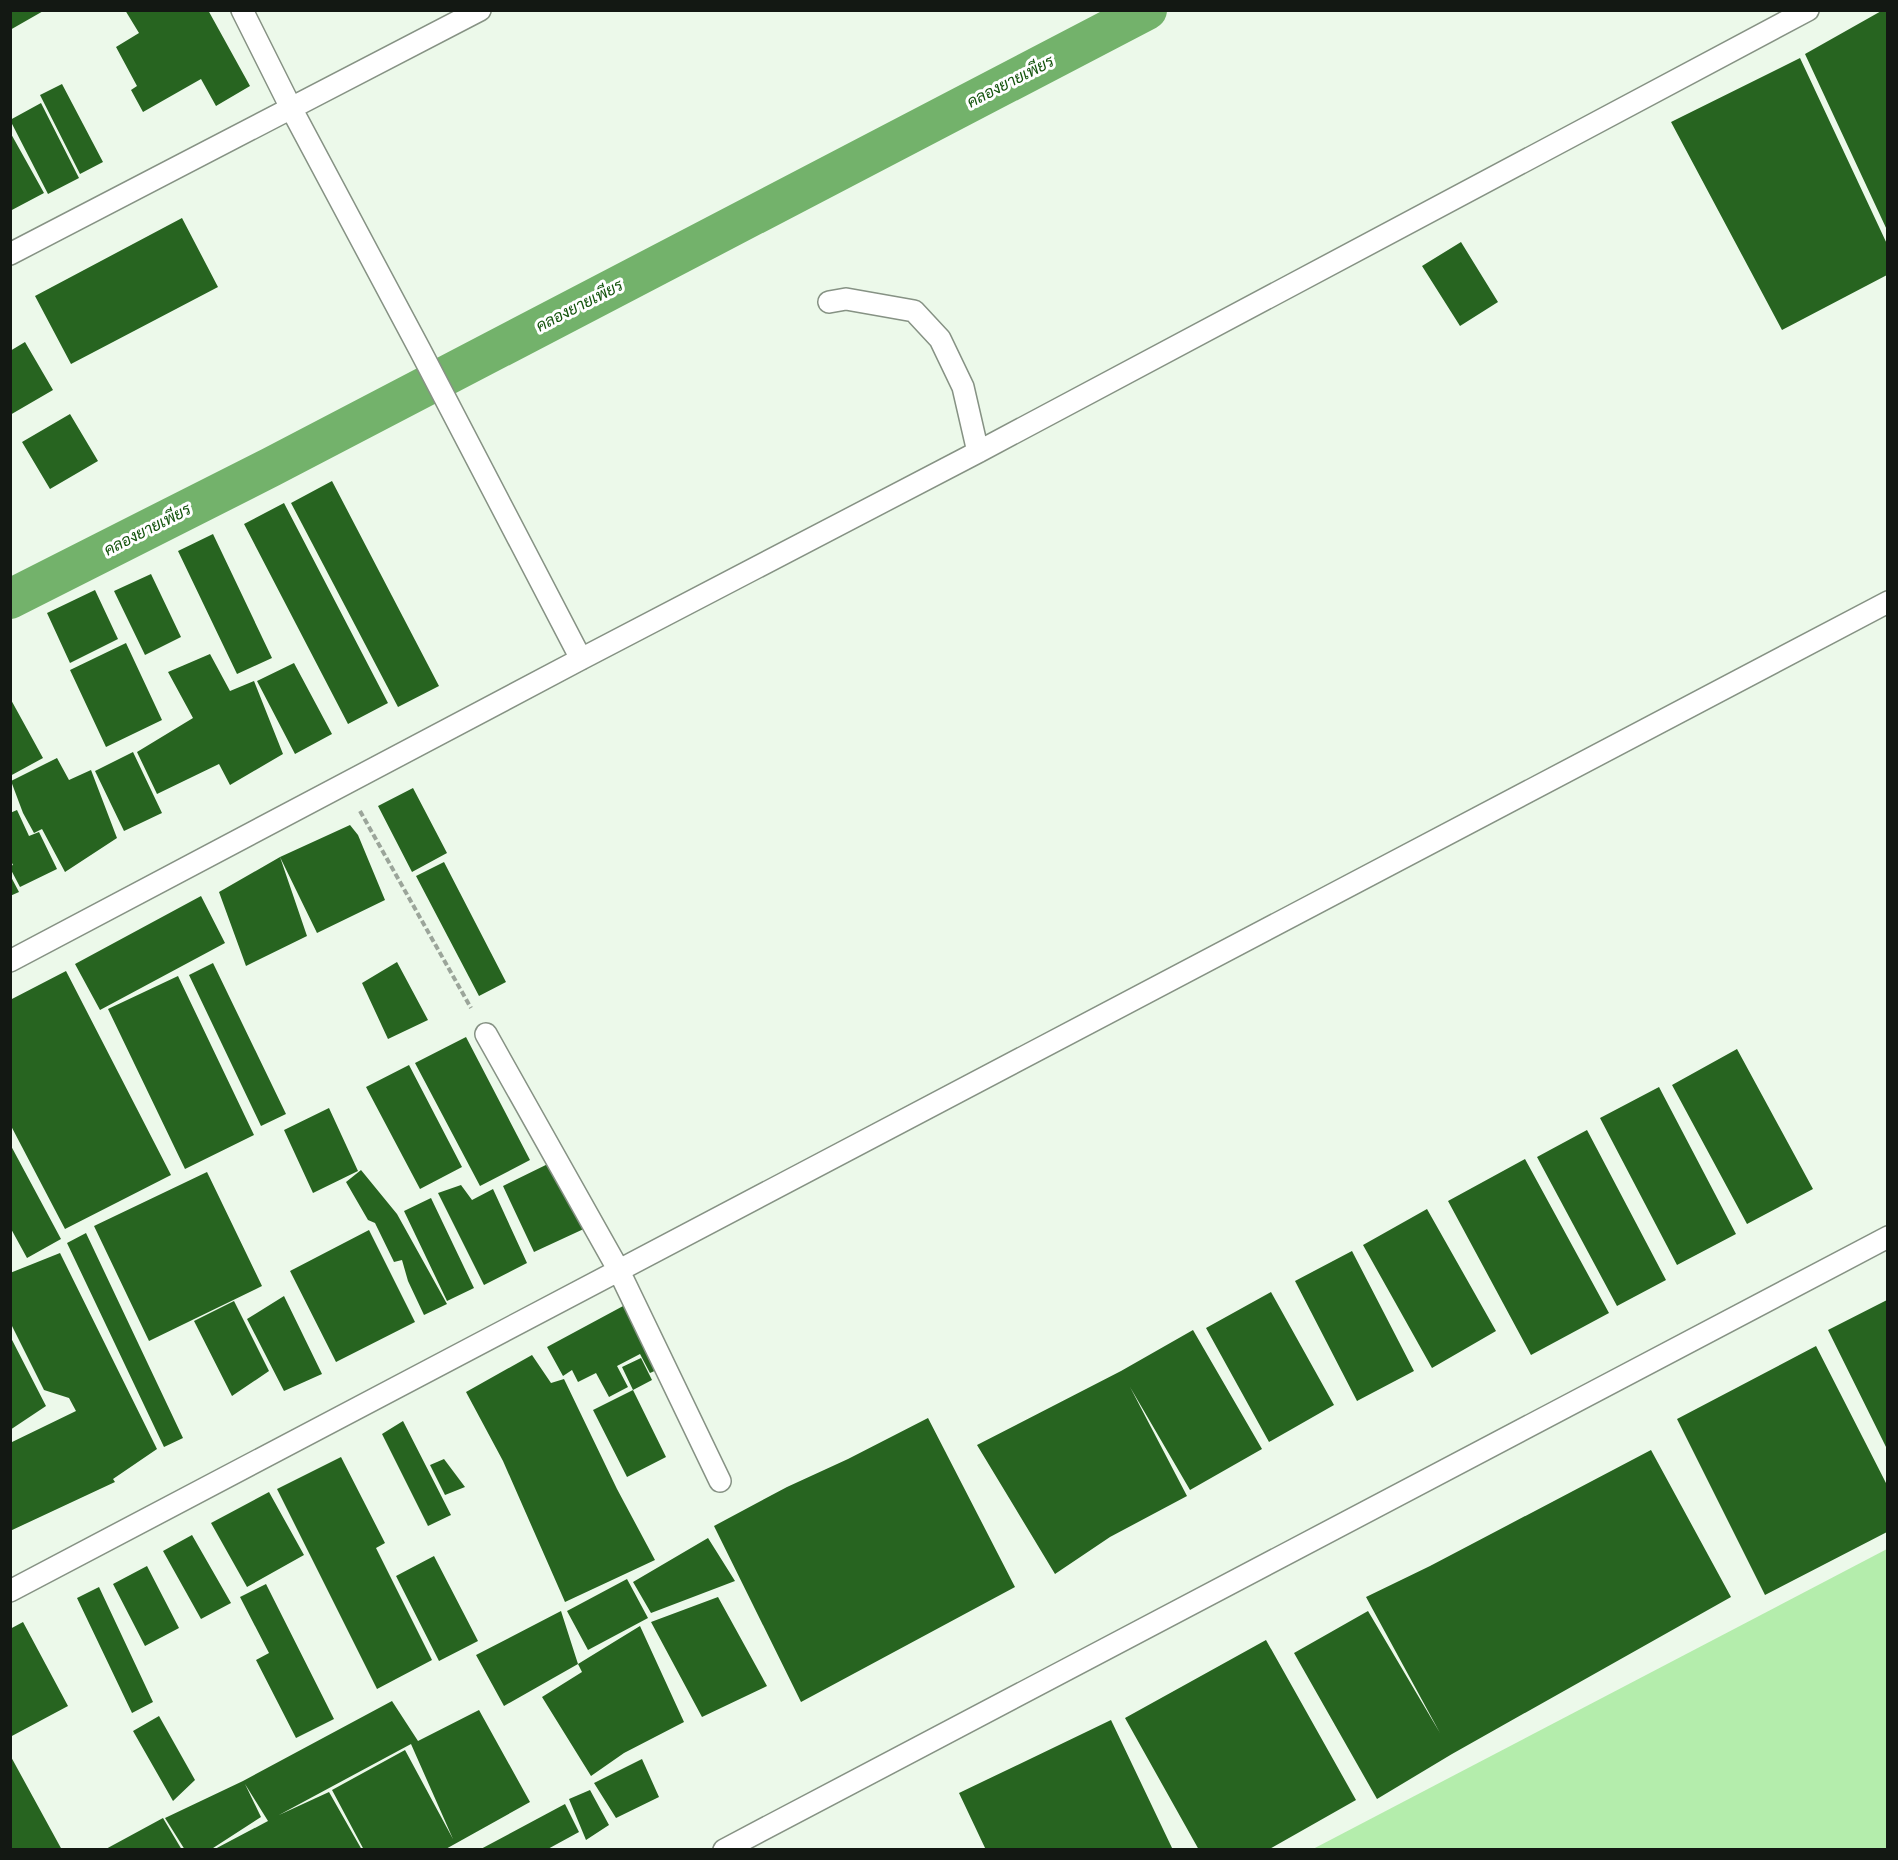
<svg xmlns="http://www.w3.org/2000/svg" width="1898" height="1860" font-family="Merriweather,Sarabun,serif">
  <rect width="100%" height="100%" fill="#ecf9ea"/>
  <!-- green -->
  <path fill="#b4edac" d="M1887 1549V1849H1313Z"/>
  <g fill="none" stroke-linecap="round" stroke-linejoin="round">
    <!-- canal -->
    <path stroke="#73b26b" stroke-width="40" d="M10 599 271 467 1147 10"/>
  </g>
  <!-- building -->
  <path fill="#276420" d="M10 10H45L10 30Z
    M125 10H208L250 86 216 106 201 79 143 112 131 90 137 86 116 47 139 33Z
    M1883 10H1887V230L1805 54Z
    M1800 58 1887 244V275L1782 330 1671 122Z
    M62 84 103 162 80 174 40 95Z
    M41 103 79 178 48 194 10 120Z
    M10 132 44 193 10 211Z
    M182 218 218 287 71 364 35 296Z
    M1461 242 1498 302 1460 326 1422 266Z
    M25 342 53 390 10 415V351Z
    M70 414 98 461 50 489 22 442Z
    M332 481 439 686 398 707 291 503Z
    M284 503 388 703 348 724 244 524Z
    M213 534 272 658 237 674 178 551Z
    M151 574 181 637 145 655 114 591Z
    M95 590 118 639 70 663 47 613Z
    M126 643 162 720 106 747 70 670Z
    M210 654 230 691 254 681 283 754 230 785 219 764 157 794 137 752 193 718 168 672Z
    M294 663 332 734 295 754 257 681Z
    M10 698 43 758 10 776Z
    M133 752 162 813 124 831 95 771Z
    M57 758 69 780 91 770 117 838 65 872 42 829 34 833 23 813 11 781Z
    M413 788 447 853 412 872 378 806Z
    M17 810 29 836 39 832 57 869 20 887 10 868V866L13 865 10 859V813Z
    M350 825 358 835 385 900 317 933 280 857Z
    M280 857 307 936 246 966 219 892Z
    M444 862 506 982 479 996 416 876Z
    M10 875 19 892 10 896Z
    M201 896 225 943 100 1010 75 964Z
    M397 962 428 1020 388 1039 362 983Z
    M213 963 286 1114 261 1126 189 975Z
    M66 971 171 1175 65 1229 10 1124V1000Z
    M178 976 254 1135 185 1169 108 1009Z
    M466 1037 530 1160 480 1186 415 1063Z
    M1737 1049 1813 1189 1747 1224 1672 1085Z
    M409 1065 462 1167 420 1189 366 1087Z
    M1659 1087 1736 1234 1677 1265 1600 1118Z
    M329 1108 358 1171 313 1193 284 1130Z
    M1587 1130 1666 1280 1617 1306 1537 1157Z
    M10 1144 61 1239 27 1258 10 1227Z
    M1525 1159 1609 1313 1531 1355 1448 1201Z
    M556 1160 588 1227 534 1252 503 1186Z
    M361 1170 397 1214 447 1304 424 1315 408 1281 402 1260 394 1262 375 1223 368 1220 346 1182Z
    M207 1172 262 1286 149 1341 94 1226Z
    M461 1185 472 1200 493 1189 527 1263 484 1285 438 1193Z
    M431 1198 474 1288 447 1301 404 1211Z
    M1427 1209 1496 1331 1432 1368 1363 1245Z
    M369 1230 415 1322 336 1362 290 1271Z
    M86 1233 183 1438 164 1447 67 1243Z
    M1352 1251 1414 1371 1357 1401 1295 1281Z
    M60 1253 157 1449 113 1479 115 1482 10 1531V1443L76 1411 69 1398 44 1390 10 1322V1273Z
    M1271 1292 1334 1405 1269 1442 1206 1328Z
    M284 1296 322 1374 284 1391 247 1319Z
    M1887 1300V1449L1828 1330Z
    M234 1301 269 1371 232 1396 194 1321Z
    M625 1305 659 1369 650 1373 640 1354 617 1366 628 1387 609 1397 596 1373 578 1382 572 1370 563 1376 547 1347Z
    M1193 1330 1262 1449 1190 1490 1130 1387 1187 1496 1110 1537 1055 1574 977 1445 1121 1371Z
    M10 1336 46 1406 10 1430Z
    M1816 1346 1887 1485V1532L1765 1595 1677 1419Z
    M532 1355 551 1383 564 1379 617 1489 655 1560 565 1602 503 1461 466 1392Z
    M641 1358 652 1380 633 1390 666 1457 627 1477 593 1410 633 1390 622 1367Z
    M928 1418 1015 1587 801 1702 714 1526 787 1487 848 1459Z
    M403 1421 451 1515 428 1526 382 1434Z
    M1651 1450 1731 1597 1452 1754 1377 1799 1294 1653 1368 1611 1440 1733 1366 1597 1430 1566Z
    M341 1457 385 1543 376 1548 432 1660 377 1689 277 1489Z
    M444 1459 465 1487 445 1495 430 1465Z
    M269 1492 304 1555 247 1587 211 1523Z
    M192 1535 231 1603 201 1619 163 1551Z
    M708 1538 735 1581 651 1613 633 1582Z
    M434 1556 478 1641 439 1661 396 1576Z
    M147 1566 179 1628 145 1646 113 1584Z
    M627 1579 648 1618 588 1650 567 1611Z
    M266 1584 334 1719 296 1738 256 1660 269 1653 240 1597Z
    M99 1587 153 1702 132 1713 77 1598Z
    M718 1597 767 1686 702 1717 651 1622Z
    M561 1611 578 1664 640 1626 684 1722 624 1753 591 1776 542 1697 582 1672 578 1664 504 1706 476 1655Z
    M23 1622 68 1706 10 1737V1629Z
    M1266 1640 1356 1800 1268 1850H1199L1125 1718Z
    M392 1701 418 1741 479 1710 530 1802 444 1850H364L332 1790 405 1750 453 1839 411 1744 279 1815 329 1792 362 1850H213L268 1821 245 1784 261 1817 210 1850H185L165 1818 243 1781Z
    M159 1716 195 1780 173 1801 133 1731Z
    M1111 1720 1173 1850H986L959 1793Z
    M10 1755 62 1850H13L10 1844Z
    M642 1759 659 1797 616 1818 594 1783Z
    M590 1790 609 1825 586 1840 569 1799Z
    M565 1804 579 1832 546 1850H479Z
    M163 1818 182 1850H104Z"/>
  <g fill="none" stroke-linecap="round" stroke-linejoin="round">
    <!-- lane casing -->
    <g stroke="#869284" stroke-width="24">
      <path id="lane" d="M242 10 291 108 420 350 581 659
        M10 254 480 10
        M829 302 846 299 914 311 940 339 963 387 978 452
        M10 961 581 659 978 452 1808 10
        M486 1034 618 1269 720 1481
        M10 1591 1888 602
        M724 1850 1888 1237"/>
    </g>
    <!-- path -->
    <path stroke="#9ba59a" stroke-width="4" stroke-dasharray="6 3" stroke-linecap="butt" d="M360 811 471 1008"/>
    <!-- lane -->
    <use href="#lane" stroke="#fff" stroke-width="21"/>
  </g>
  <g text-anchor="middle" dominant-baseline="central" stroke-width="6" stroke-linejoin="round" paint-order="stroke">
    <!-- water labels -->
    <g font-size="16" font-style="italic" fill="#14540d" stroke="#fff">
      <text transform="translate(1010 81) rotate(-27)">คลองยายเพียร</text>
      <text transform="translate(579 305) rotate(-27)">คลองยายเพียร</text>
      <text transform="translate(147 529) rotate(-27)">คลองยายเพียร</text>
    </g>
  </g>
  <!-- border -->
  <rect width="1898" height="1860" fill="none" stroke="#131813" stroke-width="24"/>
</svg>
